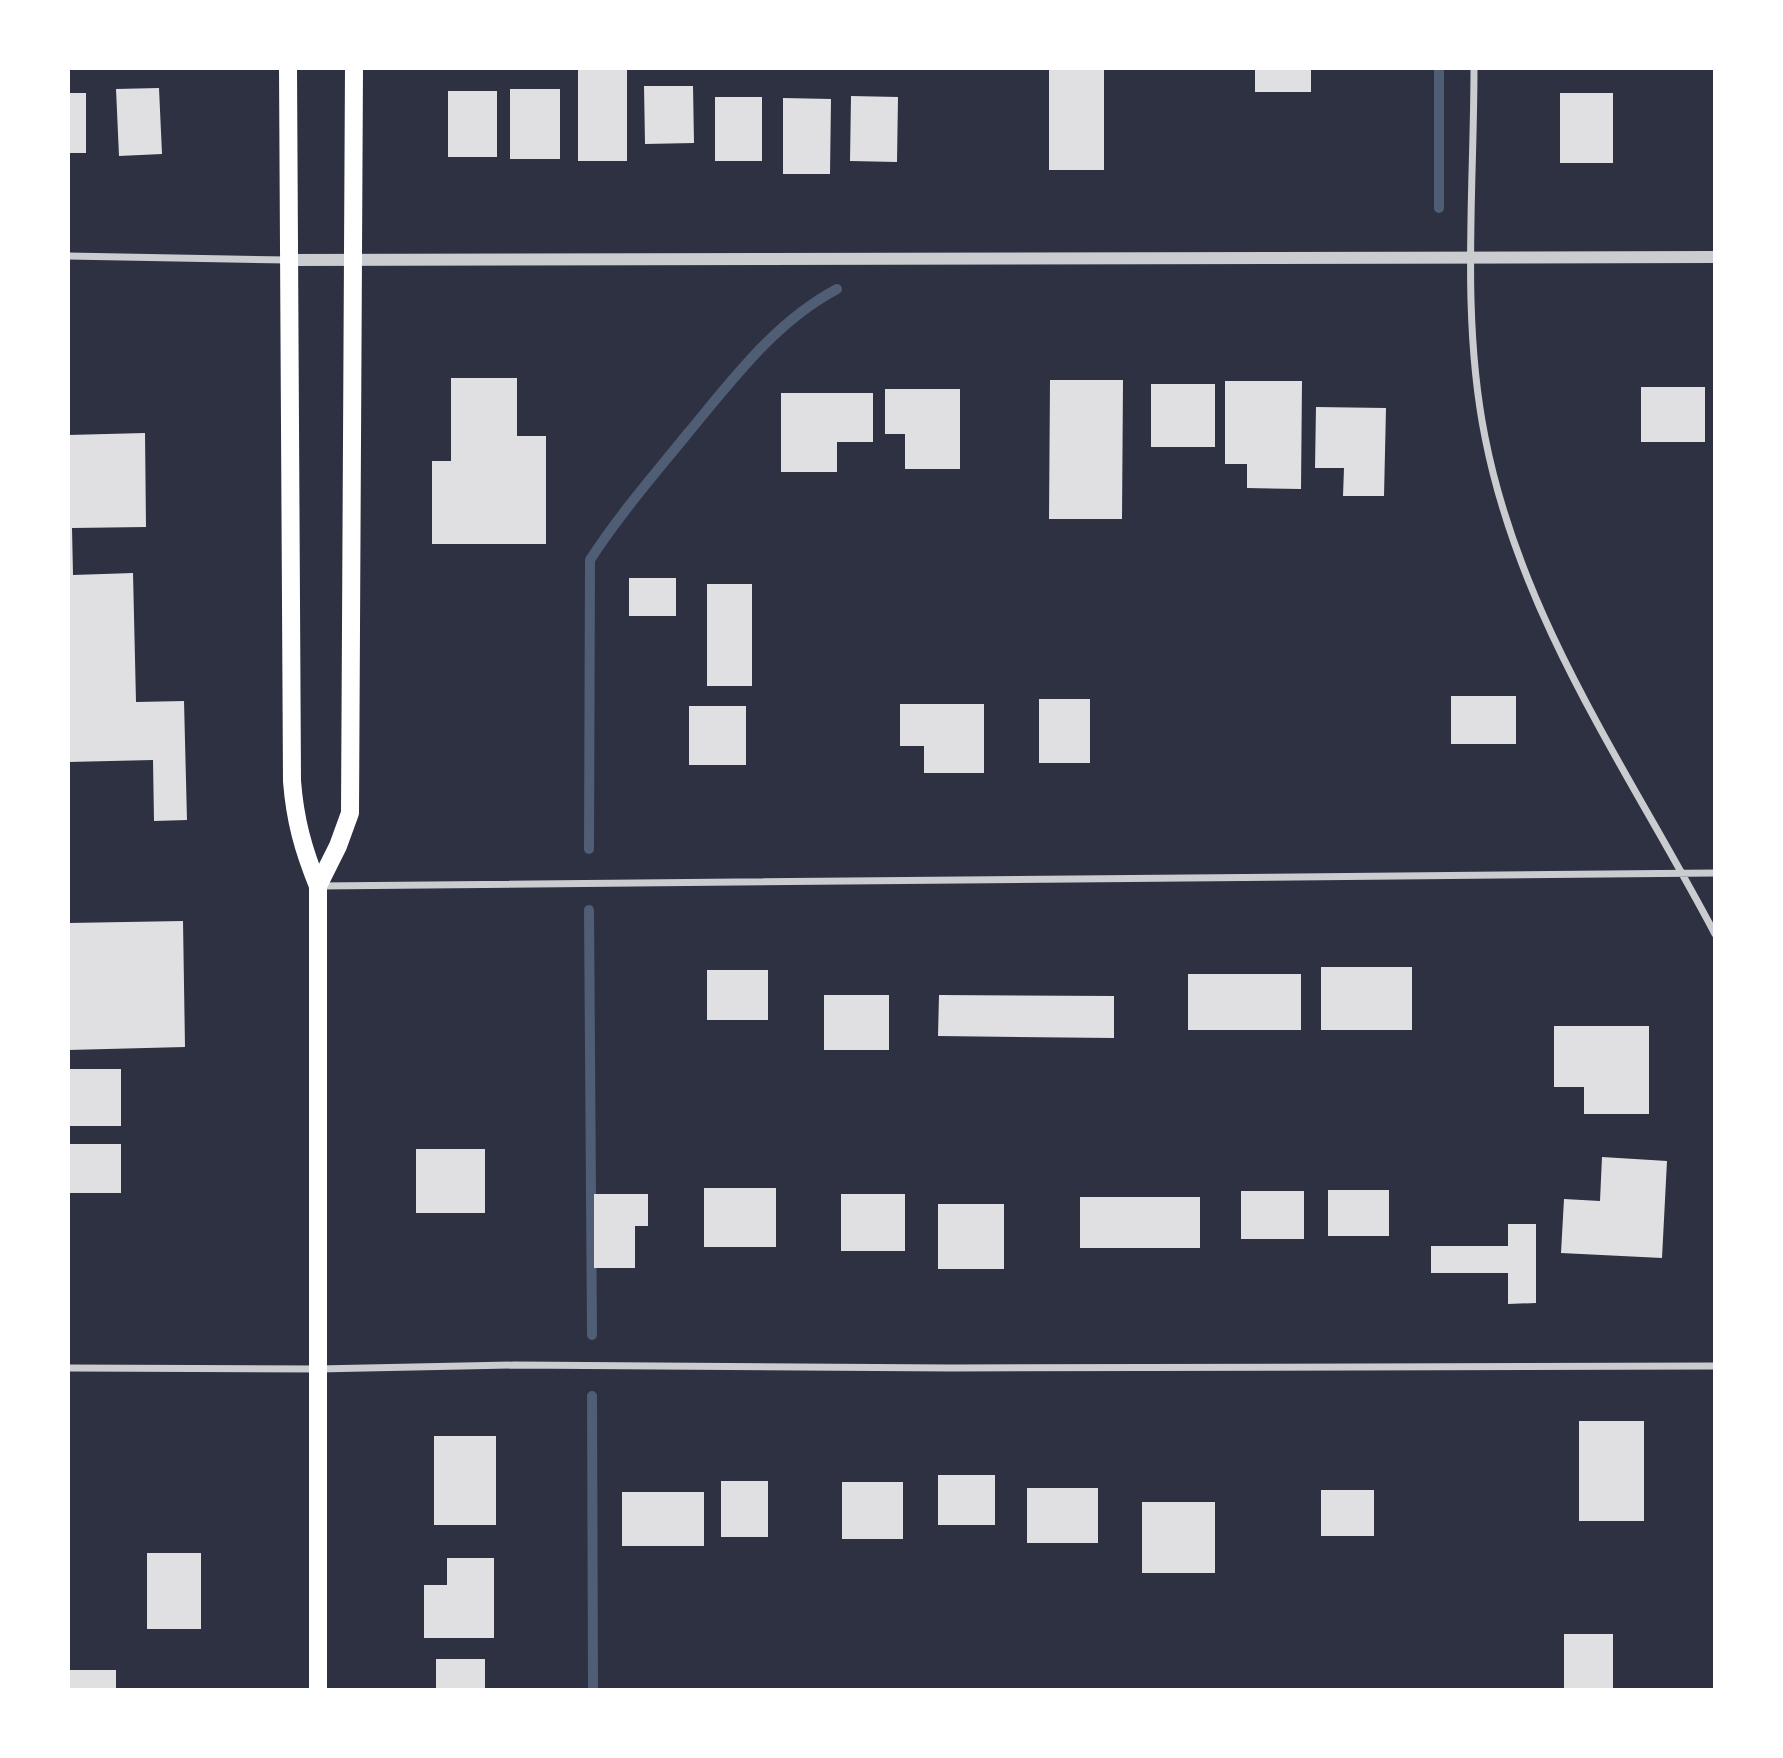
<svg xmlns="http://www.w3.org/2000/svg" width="1783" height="1758" font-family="'PT Sans Narrow',sans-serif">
  <rect width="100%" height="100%" fill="#2d3142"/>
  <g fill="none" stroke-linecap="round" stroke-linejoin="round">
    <!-- stream -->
    <path stroke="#4f5d75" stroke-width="10" d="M1439 68V208
      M589 849 590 560C619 515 654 475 688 433 733 379 775 322 837 289
      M589 910 592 1335
      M592 1396 593 1690"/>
  </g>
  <!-- building -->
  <path fill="#e0e0e3" d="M578 68H627V161H578Z
    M1049 68H1104V170H1049Z
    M1255 68H1311V92H1255Z
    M644 86H693L694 143 645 144Z
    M159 88 162 154 119 156 116 89Z
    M510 89H560V159H510Z
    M448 91H497V157H448Z
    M68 93H86V153H68Z
    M1560 93H1613V163H1560Z
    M851 96 898 97 897 162 850 161Z
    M715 97H762V161H715Z
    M783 98 831 99 830 174H783Z
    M451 378H517V436H546V544H432V461H451Z
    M1050 380H1123L1122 519H1049Z
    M1225 381H1302L1301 489 1247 488V464H1225Z
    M1151 384H1215V447H1151Z
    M1641 387H1705V442H1641Z
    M885 389H960V469H905V434H885Z
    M781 393H873V442H837V472H781Z
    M1316 407 1386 408 1384 496H1343L1344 468H1315Z
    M145 433 146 527 72 528 73 575 133 573 136 702 184 701 187 820 154 821 153 760 68 762V435Z
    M629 578H676V616H629Z
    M707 584H752V686H707Z
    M1451 696H1516V744H1451Z
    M1039 699H1090V763H1039Z
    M900 704H984V773H924V746H900Z
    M689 706H746V765H689Z
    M183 921 185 1047 68 1050V923Z
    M1321 967H1412V1030H1321Z
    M707 970H768V1020H707Z
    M1188 974H1301V1030H1188Z
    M824 995H889V1050H824Z
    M939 995 1114 996V1038L938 1036Z
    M1554 1026H1649V1114H1584V1087H1554Z
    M68 1069H121V1126H68Z
    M68 1144H121V1193H68Z
    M416 1149H485V1213H416Z
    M1602 1157 1667 1161 1662 1258 1561 1253 1564 1199 1600 1201Z
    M704 1188H776V1247H704Z
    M1328 1190H1389V1236H1328Z
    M1241 1191H1304V1239H1241Z
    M594 1194H648V1226H635V1268H594Z
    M841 1194H905V1251H841Z
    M1080 1197H1200V1248H1080Z
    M938 1204H1004V1269H938Z
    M1508 1224H1536V1303L1508 1304V1273H1431V1246H1508Z
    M1579 1421H1644V1521H1579Z
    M434 1436H496V1525H434Z
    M938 1475H995V1525H938Z
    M721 1481H768V1537H721Z
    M842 1482H903V1539H842Z
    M1027 1488H1098V1543H1027Z
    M1321 1490H1374V1536H1321Z
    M622 1492H704V1546H622Z
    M1142 1502H1215V1573H1142Z
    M147 1553H201V1629H147Z
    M447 1558H494V1638H424V1585H447Z
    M1564 1634H1613V1690H1564Z
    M436 1659H485V1690H436Z
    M68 1670H116V1690H68Z"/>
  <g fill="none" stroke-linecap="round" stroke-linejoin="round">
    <!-- minor -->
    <path stroke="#caccd0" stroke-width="7" d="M1474 68C1474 190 1461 317 1485 437 1521 621 1629 771 1715 934
      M68 256 287 260
      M319 886 1715 873
      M68 1368 318 1369 515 1365 951 1368 1715 1366"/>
    <!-- tertiary -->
    <path stroke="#caccd0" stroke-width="12" d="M288 260 1715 257"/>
    <!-- primary -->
    <path stroke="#fff" stroke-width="18" d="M288 68 292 781C295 820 303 849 318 886V1690
      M318 886 338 846 350 813 354 68"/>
  </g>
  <!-- border -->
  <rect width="1783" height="1758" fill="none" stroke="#ffffff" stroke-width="140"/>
</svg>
